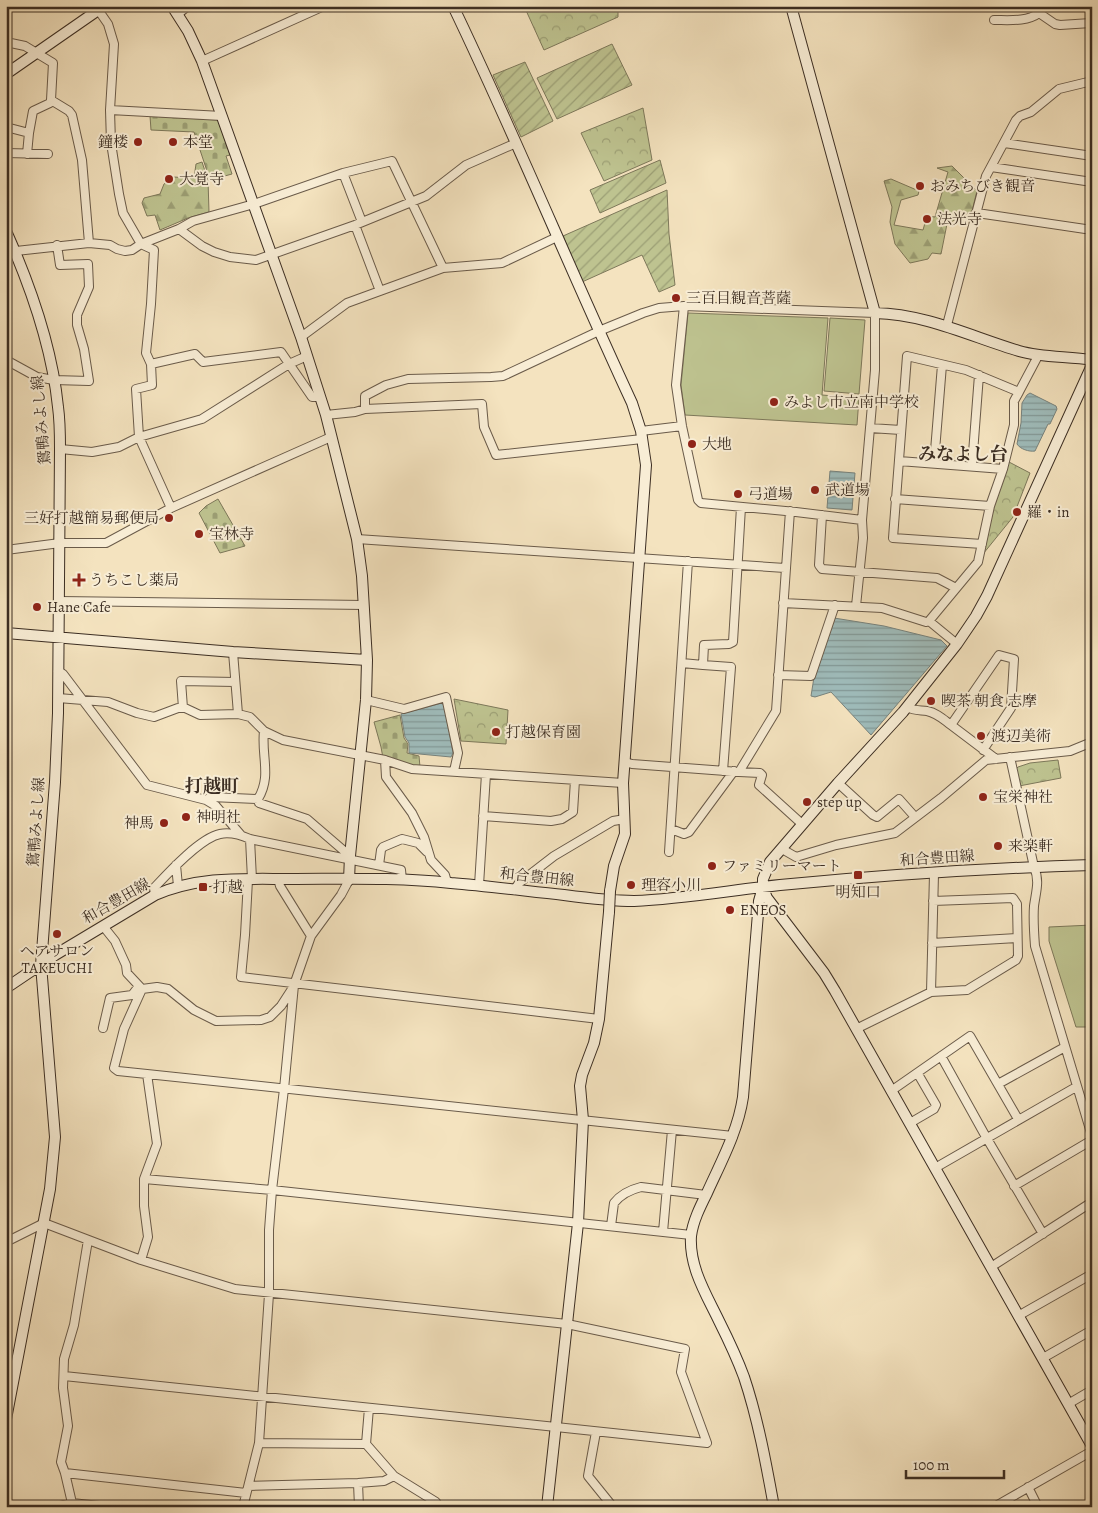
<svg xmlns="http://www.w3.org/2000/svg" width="1098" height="1513" font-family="Alegreya,'Noto Serif JP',serif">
  <defs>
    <pattern id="forest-firs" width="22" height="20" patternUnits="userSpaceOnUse" patternTransform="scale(1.25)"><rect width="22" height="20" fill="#bec390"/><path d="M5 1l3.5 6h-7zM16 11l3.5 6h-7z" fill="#9c9f75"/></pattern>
    <pattern id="cemetery-stones" width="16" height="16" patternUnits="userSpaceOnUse" patternTransform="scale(1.25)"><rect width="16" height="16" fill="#bec390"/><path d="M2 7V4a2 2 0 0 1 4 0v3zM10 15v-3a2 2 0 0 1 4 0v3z" fill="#9c9f75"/></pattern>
    <pattern id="park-crowns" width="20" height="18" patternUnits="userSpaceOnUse" patternTransform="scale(1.25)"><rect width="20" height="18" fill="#bec390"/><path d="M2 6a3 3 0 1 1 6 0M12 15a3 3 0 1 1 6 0" fill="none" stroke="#9c9f75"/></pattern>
    <pattern id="garden-furrows" width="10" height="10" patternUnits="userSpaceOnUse" patternTransform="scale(1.25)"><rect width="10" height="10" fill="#bec390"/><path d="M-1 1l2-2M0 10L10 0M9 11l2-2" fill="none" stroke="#9c9f75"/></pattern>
    <pattern id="water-rules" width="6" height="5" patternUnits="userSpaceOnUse" patternTransform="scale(1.25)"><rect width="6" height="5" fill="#9fbcbb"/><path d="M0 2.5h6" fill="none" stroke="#839998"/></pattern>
  </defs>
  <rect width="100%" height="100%" fill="#f4e3bf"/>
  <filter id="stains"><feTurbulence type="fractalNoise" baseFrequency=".004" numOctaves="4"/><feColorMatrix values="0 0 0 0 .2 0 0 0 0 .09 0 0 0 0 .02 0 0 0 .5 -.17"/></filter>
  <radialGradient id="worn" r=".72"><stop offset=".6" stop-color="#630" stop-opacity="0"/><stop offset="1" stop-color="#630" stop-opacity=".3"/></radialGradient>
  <!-- grass -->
  <path fill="#bec390" stroke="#7d785a" d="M688 313 828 318 822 395 859 398 857 425 685 415 681 385Z
    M830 318 865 320 859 394 824 391Z
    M1092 925V1027H1076L1049 941V927Z"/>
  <!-- forest -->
  <path fill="url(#forest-firs)" stroke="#7d785a" d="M202 162 208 180 209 212 188 218 160 230 155 215 147 216 142 203 144 198 160 194 164 184 173 177 194 178 196 164Z
    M952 166 977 191 972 211 947 224 941 254 932 253 928 259 910 263 895 244 890 222 892 207 884 181 891 179 919 191 918 195 901 200 894 225 923 230 927 216 935 217 948 172 937 168Z"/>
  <!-- cemetery -->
  <path fill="url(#cemetery-stones)" stroke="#7d785a" d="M150 116 218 120 230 155 226 156 232 174 210 180 194 132 151 130Z
    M218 499 245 546 220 553 199 513 206 506Z
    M400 715 404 738 408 744 407 753 419 756 420 767H412L383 758 381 747 374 722Z"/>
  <!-- park -->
  <path fill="url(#park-crowns)" stroke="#7d785a" d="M524 6H618V17L544 50Z
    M643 108 652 160 604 181 581 133Z
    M1009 462 1030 473 1013 517 983 554 994 507Z
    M454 699 508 710 506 744 461 741Z
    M1058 760 1061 778 1019 786 1016 769 1018 767 1030 763Z"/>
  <!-- garden -->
  <path fill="url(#garden-furrows)" stroke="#7d785a" d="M612 44 632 85 557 119 537 78Z
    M525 62 553 121 521 137 493 75Z
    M660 160 666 183 600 213 590 190Z
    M667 190 669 234 675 285 659 292 642 255 582 282 563 236Z"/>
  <!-- water -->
  <path fill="url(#water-rules)" stroke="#77837e" d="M1030 393 1056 406 1057 409 1050 424H1048L1035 451C1029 452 1020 449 1017 444L1021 423 1022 403 1027 395Z
    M830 471 855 473 852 510 827 508Z
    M834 618 884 626 941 640 947 646 871 735 831 692 815 697 811 696 815 671Z
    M442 703 445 707 453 753 451 757 409 753V743L405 737 401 714Z"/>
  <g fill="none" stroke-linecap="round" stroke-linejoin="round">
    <!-- stream -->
    <path stroke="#77837e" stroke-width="2" d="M6 1232 7 1239"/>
    <!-- street casing -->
    <g stroke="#6a5b4a" stroke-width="10">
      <path id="street" d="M99 11 108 24 114 44 110 110 111 143 119 194 123 213 141 244 154 250 151 304 146 353 151 364 152 385 136 389 139 437 171 508
        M178 14 188 6
        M994 20C1009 20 1027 22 1039 13L1055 24 1060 25 1091 23
        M6 42 25 46 53 63 51 100 69 111 72 115 82 160 89 243
        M202 61 324 6
        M110 110 222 116
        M6 127 29 133 27 154
        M29 133 33 111 50 103 51 100
        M1004 143 1092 156
        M6 153 48 154
        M991 167 1092 182
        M343 173 362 222
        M977 213 1092 230
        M355 225 380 291
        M179 229 202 246 214 252 230 257 256 260 355 225 426 196 466 165 516 143
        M16 251 89 243 110 245 117 249 125 251 132 250 141 244 179 229 193 221 254 204 343 173 392 161 443 268
        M947 325 986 176 1016 120 1020 116 1031 112 1059 89 1092 81
        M301 337 347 303 443 268 502 263 557 237
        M6 360 37 377 54 380 89 381 84 349 77 325V315L89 287 88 264 60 265 57 245
        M151 364 195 354 203 362 281 352 312 397H320
        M1019 392 1038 356
        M365 409 482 404 484 427 496 455 642 439
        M326 415 355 412 365 409V396L386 385 408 379 491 377 503 376 599 331 643 313 659 308 684 306 875 313V370L862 520 796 512 701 503 698 500 682 426 676 385 684 306
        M870 428 901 430
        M641 431 682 426
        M60 449 92 452 119 447 139 437 202 419 289 364 307 356
        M899 461 1003 469
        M934 463 942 365
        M972 466 979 375
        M895 499 990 506
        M822 515 819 565 822 569 937 578 956 588
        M357 539 785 568
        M6 550 60 543H106L171 508 331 437
        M59 601 364 605
        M783 603 882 608 926 622 929 621 957 644
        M856 606 863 538 862 520
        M929 621 978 562 990 506 1003 469 1014 425V401L1019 392 966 370 907 356 893 538 982 544
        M233 652 238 714
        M682 663 703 665
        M58 671 63 674 147 785 206 800 216 806 241 835
        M778 675 811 676 835 605
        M58 698 108 702 137 713 154 717 178 708H185L200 715 238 714 250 717 264 731 283 740 385 760 412 769 623 783
        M366 700 404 709 446 697 458 753 454 771
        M907 707C914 711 920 710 927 711 937 713 943 719 951 725
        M183 708 181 681 235 682
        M983 750 1011 708 1014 659 999 655 951 725 996 759
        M1010 757 1034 867C1040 881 1036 891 1034 906 1033 920 1034 933 1035 946L1092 1136
        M385 760 386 777 412 813 424 837 431 860 445 875 447 882
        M625 762 632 764 739 772 776 711 790 511
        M723 771 731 667 703 665 704 645 729 644 733 642 741 507
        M739 772 760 773 762 775 759 785 802 824
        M838 783 873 815 877 817 899 799 915 817
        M258 799C272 776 261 756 264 731
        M206 800 211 797 258 799 259 803 307 819 350 856
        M483 816 551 821 562 819 573 812 575 780
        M671 829 684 834 689 832 734 771
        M250 839 252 879
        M782 849 796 857 836 845 895 833 941 798 986 760 1070 751 1092 742
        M669 852 688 561
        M176 865 178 886
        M379 865 381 850 383 847 402 839 418 843 427 852
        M278 879 280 886 311 936
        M248 880 245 935 241 977 599 1019
        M479 885 486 774
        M514 890 519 883 554 856 613 821 625 819
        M155 895 154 888C168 873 200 838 220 834 229 832 241 835 250 839L401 870 402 880
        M103 926 115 941 126 965 127 973 142 989 157 987 168 989 194 1010 216 1021 261 1020 270 1017 281 1006 292 989
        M932 943 1017 938
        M142 989 124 1029 114 1068 118 1071 147 1074
        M931 992 967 990 1016 960 1018 956 1017 904 1013 898 933 901
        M103 1028 110 998 132 995 139 986
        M856 1029 931 992 934 874
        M941 1056 986 1137 1043 1234
        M998 1084 1065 1047
        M891 1091 970 1036 1018 1119
        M910 1123 934 1109 936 1105 918 1074
        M935 1168 1076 1087
        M144 1179 272 1190 691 1235
        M1014 1186 1092 1140
        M611 1226 614 1203C621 1194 629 1190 641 1187L706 1195
        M663 1232 672 1130
        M6 1242 44 1223 141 1260 235 1289 567 1324 685 1349 681 1372 707 1443 556 1427 64 1376
        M141 1260 148 1237 144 1206V1179L157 1144 147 1074 733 1136
        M991 1267 1092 1202
        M1018 1316 1092 1274
        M1043 1358 1092 1330
        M1068 1404 1092 1390
        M369 1408 366 1444 394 1476 436 1502V1507
        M596 1432 588 1476 613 1507
        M259 1443 366 1444
        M65 1473 246 1493
        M358 1483 359 1507
        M249 1486 358 1483 384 1481 394 1476
        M1028 1487 1038 1507
        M72 1503 65 1473 61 1462 68 1426 63 1388 64 1359 74 1325 88 1240
        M55 1507 72 1503 109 1507
        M243 1507 259 1443 269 1294V1230L272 1190 284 1089 294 985 311 936 341 895 349 880
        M994 1507 1092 1451"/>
    </g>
    <!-- secondary casing -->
    <g stroke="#3c2e23" stroke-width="12">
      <path id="secondary" d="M172 6 188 31 202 61 301 337 326 415 357 539 362 576 367 660 366 700 350 856 349 880
        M453 6C516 137 571 272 632 403L641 431 646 465 623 783 625 834 614 866 610 891
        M791 6 875 313C926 314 972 337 1019 351 1043 358 1068 356 1092 360
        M6 74 104 6
        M6 231C31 287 52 346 58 407 60 421 60 435 60 449L58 713 55 782 41 965 55 1137 50 1189 6 1419
        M6 633 233 652 367 660
        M763 888 767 898 824 973 835 991 1092 1446
        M6 988 55 955 155 895C199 876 243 879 290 879 343 879 397 877 451 883 488 886 526 891 564 895 587 898 611 901 634 901 683 899 732 890 780 885 884 875 988 868 1092 865
        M547 1507 578 1223 583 1120 580 1086 582 1075 594 1043 599 1019 609 912
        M774 1507C766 1463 758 1419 744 1377 737 1358 728 1339 719 1321 706 1294 689 1267 691 1236 693 1221 700 1207 707 1193 721 1162 738 1131 743 1097L759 901 763 887V879L770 862 838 783 903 712 957 644 976 616 987 596 1092 365"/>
    </g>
    <!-- street -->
    <use href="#street" stroke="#f8edd5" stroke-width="8"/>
    <!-- secondary -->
    <use href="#secondary" stroke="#f8edd5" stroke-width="10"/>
    <!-- secondary-bridge casing -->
    <g stroke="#3c2e23" stroke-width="12" stroke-linecap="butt">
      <path id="secondary-bridge" d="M609 912 610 891"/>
    </g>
    <!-- secondary-bridge -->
    <use href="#secondary-bridge" stroke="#f8edd5" stroke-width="10"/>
  </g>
  <!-- markers -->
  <g fill="#8f2418" stroke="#f8edd5" stroke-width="2">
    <circle cx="138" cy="142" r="5"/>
    <circle cx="173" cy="142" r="5"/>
    <circle cx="169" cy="179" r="5"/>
    <circle cx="920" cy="186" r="5"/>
    <circle cx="927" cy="219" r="5"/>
    <circle cx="676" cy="298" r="5"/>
    <circle cx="774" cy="402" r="5"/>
    <circle cx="692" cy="444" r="5"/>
    <circle cx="815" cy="490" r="5"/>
    <circle cx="738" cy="494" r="5"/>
    <circle cx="1017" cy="512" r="5"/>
    <circle cx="169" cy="518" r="5"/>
    <circle cx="199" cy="534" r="5"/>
    <path d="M76.5 572.5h5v5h5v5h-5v5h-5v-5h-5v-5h5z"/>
    <circle cx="37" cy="607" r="5"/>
    <circle cx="931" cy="701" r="5"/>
    <circle cx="496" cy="732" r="5"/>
    <circle cx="981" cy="736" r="5"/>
    <circle cx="983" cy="797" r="5"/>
    <circle cx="807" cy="802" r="5"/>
    <circle cx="186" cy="817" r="5"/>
    <circle cx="164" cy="823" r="5"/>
    <circle cx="998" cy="846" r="5"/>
    <circle cx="712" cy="866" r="5"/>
    <rect x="853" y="870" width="10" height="10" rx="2.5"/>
    <circle cx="631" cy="885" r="5"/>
    <rect x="198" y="882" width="10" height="10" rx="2.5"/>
    <circle cx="730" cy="910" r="5"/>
    <circle cx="57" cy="934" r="5"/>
  </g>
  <g text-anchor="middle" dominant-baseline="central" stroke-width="4" stroke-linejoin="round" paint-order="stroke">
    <!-- poi labels -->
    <g font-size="15" fill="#3c2e23" stroke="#f8edd5" text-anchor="start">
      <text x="128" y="142" text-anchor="end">鐘楼</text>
      <text x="183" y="142">本堂</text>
      <text x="179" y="179">大覚寺</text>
      <text x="930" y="186">おみちびき観音</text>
      <text x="937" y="219">法光寺</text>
      <text x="686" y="298">三百目観音菩薩</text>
      <text x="784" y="402">みよし市立南中学校</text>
      <text x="702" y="444">大地</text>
      <text x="825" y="490">武道場</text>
      <text x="748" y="494">弓道場</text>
      <text x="1027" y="512">羅・in</text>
      <text x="159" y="518" text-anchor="end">三好打越簡易郵便局</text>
      <text x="209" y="534">宝林寺</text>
      <text x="89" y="580">うちこし薬局</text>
      <text x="47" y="607">Hane Cafe</text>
      <text x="941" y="701">喫茶 朝食 志摩</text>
      <text x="506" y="732">打越保育園</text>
      <text x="991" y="736">渡辺美術</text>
      <text x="993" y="797">宝栄神社</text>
      <text x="817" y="802">step up</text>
      <text x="196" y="817">神明社</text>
      <text x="154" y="823" text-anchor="end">神馬</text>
      <text x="1008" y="846">来楽軒</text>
      <text x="722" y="866">ファミリーマート</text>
      <text x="641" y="885">理容小川</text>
      <text x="213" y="887">打越</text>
      <text x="858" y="892" text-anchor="middle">明知口</text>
      <text x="740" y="910">ENEOS</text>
      <text x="57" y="951" text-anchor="middle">ヘアサロン<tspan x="57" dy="17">TAKEUCHI</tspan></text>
    </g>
    <!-- street labels -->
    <g font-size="15" fill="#3c2e23" stroke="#f8edd5">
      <text transform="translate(41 420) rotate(-95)">鴛鴨みよし線</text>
      <text transform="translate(36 822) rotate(-86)">鴛鴨みよし線</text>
      <text transform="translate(937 858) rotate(-4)">和合豊田線</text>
      <text transform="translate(537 877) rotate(6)">和合豊田線</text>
      <text transform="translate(116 901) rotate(-30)">和合豊田線</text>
    </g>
    <!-- quarter labels -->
    <g font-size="18" font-weight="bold" fill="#3c2e23" stroke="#f8edd5">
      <text x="963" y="454">みなよし台</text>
      <text x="212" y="786">打越町</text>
    </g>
  </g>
  <!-- margin -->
  <rect width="1098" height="1513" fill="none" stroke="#f4e3bf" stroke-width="25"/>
  <rect x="8" y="8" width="1083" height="1498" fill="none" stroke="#3c2e23" stroke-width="2.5"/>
  <rect x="12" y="12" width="1073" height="1488" fill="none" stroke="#3c2e23"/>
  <!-- scale -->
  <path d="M906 1470v8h98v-8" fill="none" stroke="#3c2e23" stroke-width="2.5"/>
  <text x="913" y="1470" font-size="15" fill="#3c2e23" stroke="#f8edd5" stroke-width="4" paint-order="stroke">100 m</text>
  <rect width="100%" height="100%" filter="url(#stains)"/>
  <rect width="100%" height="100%" fill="url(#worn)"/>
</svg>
